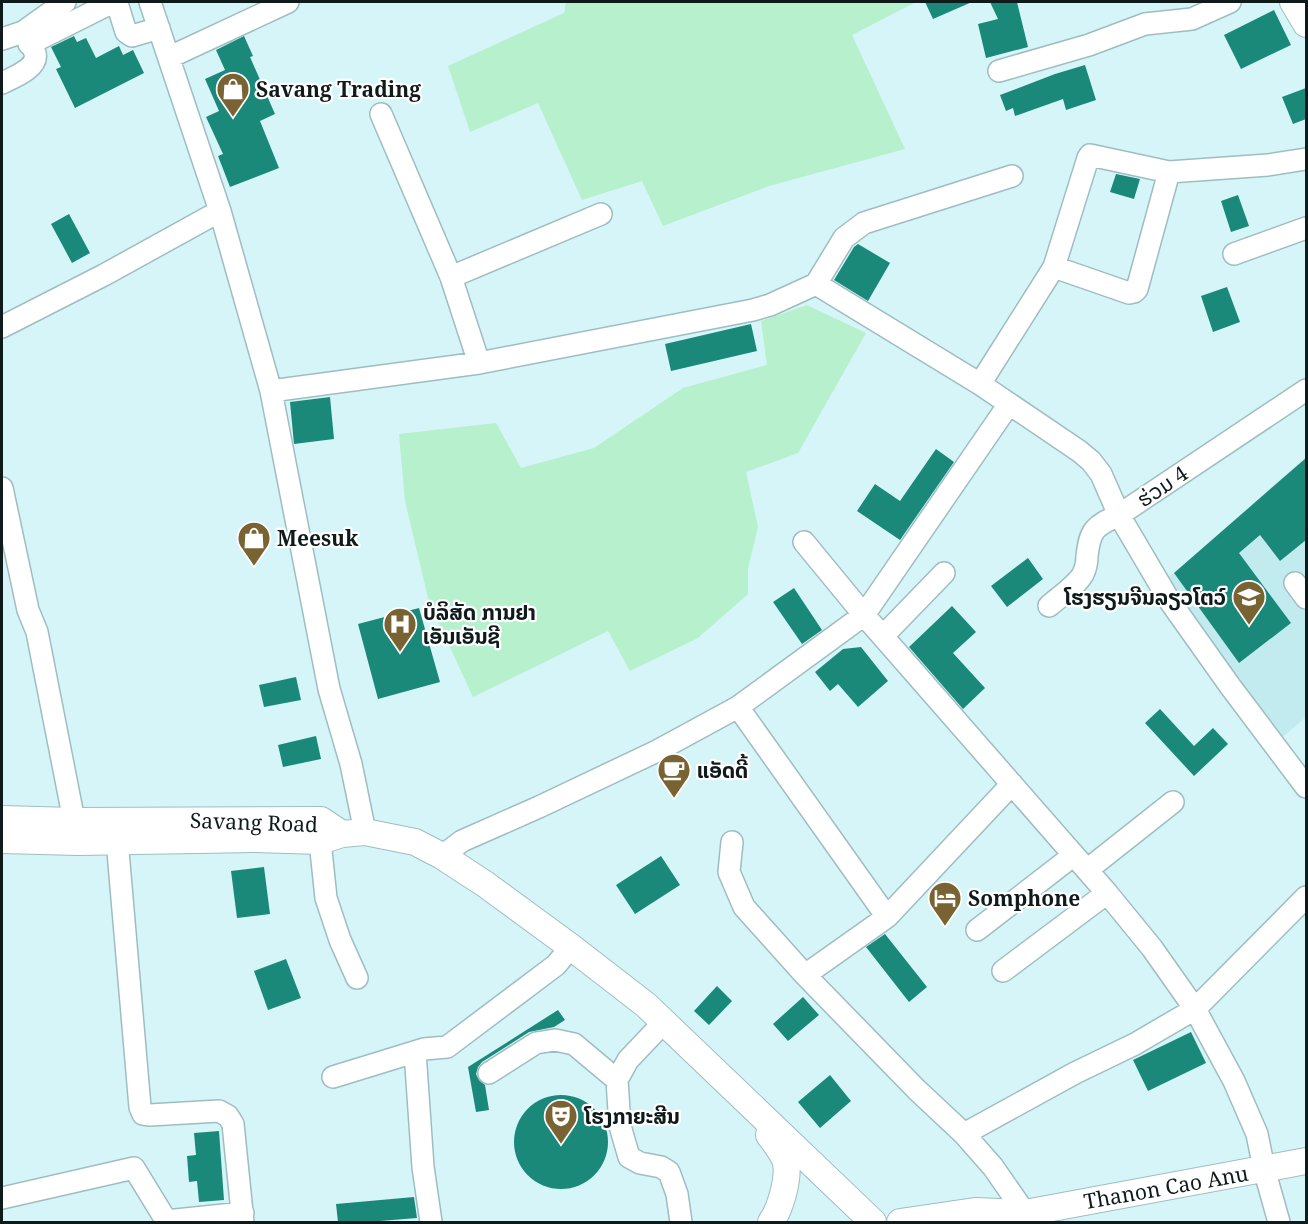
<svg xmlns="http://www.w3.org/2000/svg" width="1308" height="1224" font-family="'Noto Serif','Noto Sans Lao',serif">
  <rect width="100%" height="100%" fill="#d5f5f8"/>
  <!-- built -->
  <path fill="#c2ebf0" d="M1306 457V717L1278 741 1161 581 1174 573Z"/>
  <!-- green -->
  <path fill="#b7f0cd" d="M566 2H916L852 35 905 149 769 186 663 226 642 181 582 200 538 103 470 132 448 66 564 13Z
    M807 305 866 333 798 453 746 472 758 527 748 568V594L698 638 630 671 608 631 473 697 429 602 405 501 399 434 496 423 521 468 594 448 683 388 767 365 761 321Z"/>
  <!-- building -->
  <path fill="#1a897a" d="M925 2H972L933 19Z
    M990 2H1017L1028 47 986 58 978 24 998 19Z
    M1274 10 1291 45 1241 69 1224 35Z
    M74 36 77 42 86 38 96 58 119 46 123 55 133 50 144 73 75 108 56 69 61 67 51 47Z
    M244 36 253 56 250 57 275 114 260 121 279 168 230 187 218 156 223 154 206 117 219 111 205 79 225 70 216 50Z
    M1085 65 1096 100 1066 110 1063 99 1015 116 1013 108 1006 111 1000 95 1055 74Z
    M1306 88V119L1293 124 1282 97Z
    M1116 174 1140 179 1134 199 1110 192Z
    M1238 195 1249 226 1231 232 1221 201Z
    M69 214 90 253 72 263 51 224Z
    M858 244 890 263 868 301 834 280 854 247Z
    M1227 287 1240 322 1213 332 1201 296Z
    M751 324 757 351 671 371 665 344Z
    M330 397 334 439 294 444 290 402Z
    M936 449 954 462 900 540 857 511 875 484 900 501Z
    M1306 458V540L1280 561 1260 535 1239 553 1291 623 1239 663 1174 573Z
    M1028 558 1043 579 1007 607 991 586Z
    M794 588 822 630 802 644 773 602Z
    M952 606 976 632 953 653 985 688 963 709 909 647Z
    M419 608 440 682 378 699 358 624Z
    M861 647 888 681 858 707 838 684 830 691 815 672 843 649Z
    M296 677 301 700 264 707 259 685Z
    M1160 709 1194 746 1213 728 1228 744 1194 776 1145 723Z
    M316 736 321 759 283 767 278 745Z
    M661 856 680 885 635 914 616 885Z
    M264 867 270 914 237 918 231 871Z
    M885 934 927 987 909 1002 866 947Z
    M286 959 301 998 268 1010 254 971Z
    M717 986 732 1001 709 1025 694 1011Z
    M803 997 819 1015 788 1041 773 1024Z
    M558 1010 565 1020 554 1027 529 1032 482 1062 478 1067 476 1074 479 1080 485 1085 489 1110 476 1112 468 1067Z
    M1191 1032 1206 1063 1148 1091 1133 1060Z
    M830 1075 851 1101 820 1128 798 1102Z
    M514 1142a47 47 0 1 1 94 0a47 47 0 1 1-94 0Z
    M219 1131 224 1200 199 1202 197 1181 189 1182 187 1156 196 1155 194 1133Z
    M414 1197 417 1218 368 1222H338L336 1204Z"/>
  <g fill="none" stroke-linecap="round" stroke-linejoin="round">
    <!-- minor casing -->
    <g stroke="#9fbdc1" stroke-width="24">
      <path id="minor" d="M150 2 220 211 271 391 329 689 351 764 365 832
        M2 39 23 32 65 2
        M29 44 113 2 117 3 126 32 132 36 159 28
        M170 57 288 2
        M999 71 1089 45 1145 24 1192 19 1230 2
        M2 83C12 78 39 68 35 53 33 46 26 39 23 32
        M381 114 451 277 479 363
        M1234 254 1306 228
        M1054 267 1129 293 1134 292 1137 289 1169 172
        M451 277 601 214
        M816 284 844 238 864 223 1012 176
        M2 327 104 275 220 211
        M980 384 1054 267 1088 158 1090 155 1169 172 1268 165 1306 159
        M271 391 479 363 753 310 770 305 816 284 980 384 1079 451 1091 461 1101 474 1119 515 1169 600 1230 686 1306 787
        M2 488 28 610 37 632 77 836
        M804 542 864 615 1107 893 1152 948 1195 1009 1234 1081 1257 1134 1264 1169 1279 1222
        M1295 583 1306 598
        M1049 606C1059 597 1077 585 1083 574 1086 568 1087 562 1087 556 1090 529 1095 526 1119 515L1306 390
        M883 636 944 573
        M738 707 887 917
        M117 840 140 1107 143 1114 150 1115 219 1111 228 1116 233 1124 243 1222
        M320 841 326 898 340 940 357 978
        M732 842 729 872 744 907 805 975 917 1090 964 1134 993 1167 1025 1213
        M442 856 462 841 539 807 657 751 738 707 864 615 1009 404
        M1087 870 1173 802
        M977 930 1074 855
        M1003 971 1107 893
        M805 975 887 917 1012 784
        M664 1022 628 1060 617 1080 620 1126 629 1157 640 1163 661 1167 669 1172 677 1194 681 1222
        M415 1052 423 1167 431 1222
        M489 1073 536 1043 555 1040 574 1044 617 1080
        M333 1077 424 1049 447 1047 556 965 571 947
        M964 1134 1075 1073 1135 1044 1195 1009 1306 897
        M2 1198 134 1168 167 1222
        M166 1221 243 1213"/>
    </g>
    <!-- major casing -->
    <g stroke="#9fbdc1" stroke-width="28">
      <path id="major" d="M1293 2 1306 24
        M2 819 73 821 321 820 342 834
        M2 840 78 842 255 839 320 841 342 834 365 832 415 842 442 856 485 884 571 947 646 1005 873 1222
        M769 1135C775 1143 784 1154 786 1163 789 1179 780 1210 771 1222
        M900 1222 975 1211 1021 1213
        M1002 1222 1025 1213 1306 1161"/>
    </g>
    <!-- minor -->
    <use href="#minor" stroke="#fff" stroke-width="21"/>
    <!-- major -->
    <use href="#major" stroke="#fff" stroke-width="26"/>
  </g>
  <!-- icons -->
  <defs>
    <g id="shop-pin" transform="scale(1.725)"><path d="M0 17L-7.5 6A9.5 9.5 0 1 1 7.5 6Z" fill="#796333" stroke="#fff"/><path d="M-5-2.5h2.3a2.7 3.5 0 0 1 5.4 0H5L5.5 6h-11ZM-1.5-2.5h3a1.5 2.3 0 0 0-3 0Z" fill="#fff"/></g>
    <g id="school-pin" transform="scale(1.725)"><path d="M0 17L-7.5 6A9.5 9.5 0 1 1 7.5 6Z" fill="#796333" stroke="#fff"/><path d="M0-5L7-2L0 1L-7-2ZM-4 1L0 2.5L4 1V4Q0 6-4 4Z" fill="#fff"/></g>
    <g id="hospital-pin" transform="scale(1.725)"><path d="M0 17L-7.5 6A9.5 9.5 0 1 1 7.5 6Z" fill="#796333" stroke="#fff"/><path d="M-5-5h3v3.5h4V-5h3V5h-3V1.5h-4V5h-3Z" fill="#fff"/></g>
    <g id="cafe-pin" transform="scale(1.725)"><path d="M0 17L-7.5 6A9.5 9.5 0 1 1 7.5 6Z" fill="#796333" stroke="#fff"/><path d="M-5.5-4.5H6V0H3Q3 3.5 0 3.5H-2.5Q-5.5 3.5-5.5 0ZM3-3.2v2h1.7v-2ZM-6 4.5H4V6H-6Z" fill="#fff"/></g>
    <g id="hotel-pin" transform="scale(1.725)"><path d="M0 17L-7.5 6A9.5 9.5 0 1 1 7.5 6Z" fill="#796333" stroke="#fff"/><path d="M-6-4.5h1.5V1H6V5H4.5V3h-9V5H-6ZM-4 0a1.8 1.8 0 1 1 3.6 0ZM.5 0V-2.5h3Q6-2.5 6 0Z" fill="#fff"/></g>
    <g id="theatre-pin" transform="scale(1.725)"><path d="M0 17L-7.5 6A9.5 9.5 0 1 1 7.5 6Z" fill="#796333" stroke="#fff"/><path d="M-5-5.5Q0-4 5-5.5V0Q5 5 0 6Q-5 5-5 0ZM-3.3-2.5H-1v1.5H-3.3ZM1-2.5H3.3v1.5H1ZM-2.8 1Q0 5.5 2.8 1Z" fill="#fff"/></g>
  </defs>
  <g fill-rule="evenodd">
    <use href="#shop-pin" x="233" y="89"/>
    <use href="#shop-pin" x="254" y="538"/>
    <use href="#school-pin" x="1249" y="597"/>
    <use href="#hospital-pin" x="400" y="624"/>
    <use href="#cafe-pin" x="674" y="770"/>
    <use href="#hotel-pin" x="945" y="898"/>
    <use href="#theatre-pin" x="561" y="1116"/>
  </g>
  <g text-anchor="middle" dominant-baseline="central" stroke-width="4.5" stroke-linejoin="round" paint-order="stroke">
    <!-- poi labels -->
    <g font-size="21" font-weight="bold" fill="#0f1a1b" stroke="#fff" text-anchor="start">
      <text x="256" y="89">Savang Trading</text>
      <text x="277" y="538">Meesuk</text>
      <text x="1226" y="597" text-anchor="end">ໂຮງຮຽນຈີນລຽວໂຕວ໌</text>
      <text x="423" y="612">ບໍລິສັດ ການຢາ<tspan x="423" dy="24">ເອັນເອັນຊີ</tspan></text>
      <text x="697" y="770">ແອັດດີ້</text>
      <text x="968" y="898">Somphone</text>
      <text x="584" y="1116">ໂຮງກາຍະສີນ</text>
    </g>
    <!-- street labels -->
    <g font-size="21" fill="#0f1a1b" stroke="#fff">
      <text transform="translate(1162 486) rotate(-34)">ຮ່ວມ 4</text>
      <text transform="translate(254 822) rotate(2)">Savang Road</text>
      <text transform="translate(1166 1187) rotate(-10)">Thanon Cao Anu</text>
    </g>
  </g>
  <!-- border -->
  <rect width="1308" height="1224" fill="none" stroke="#0f1a1b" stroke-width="6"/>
</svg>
